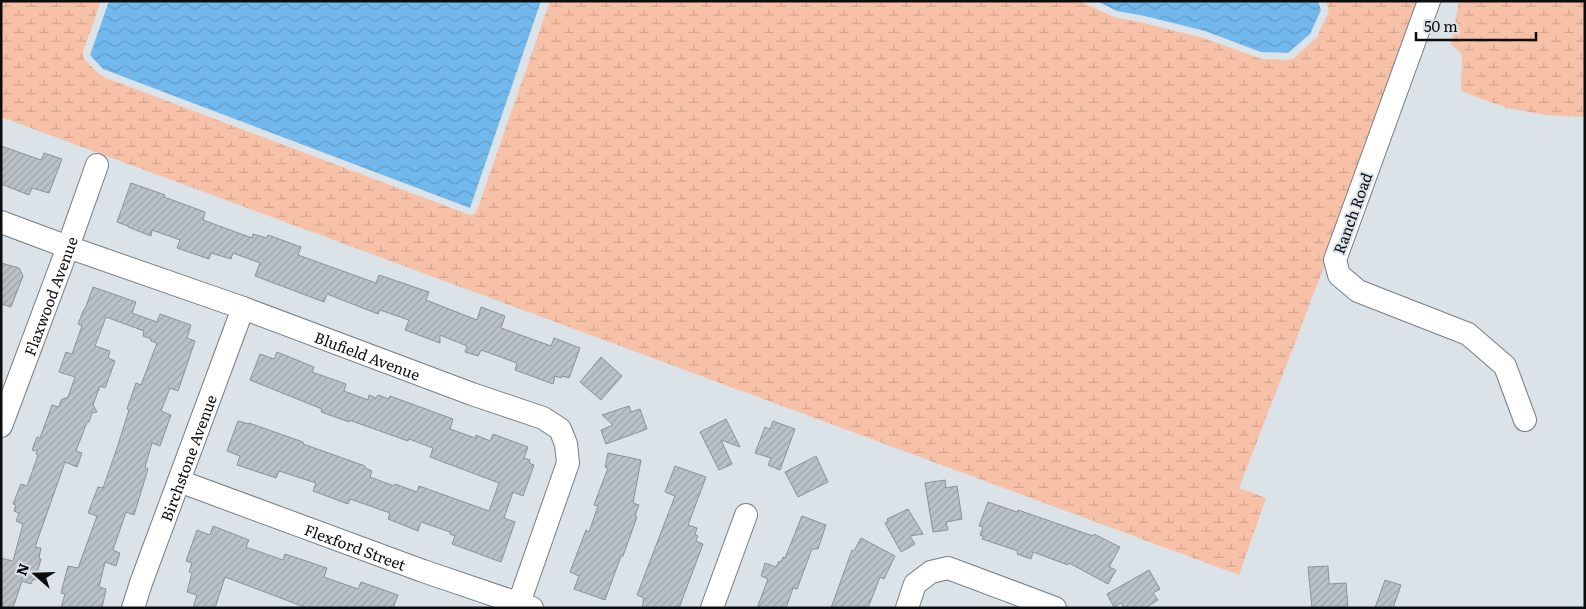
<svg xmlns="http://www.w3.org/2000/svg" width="1586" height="609" font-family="Literata,serif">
  <defs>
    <pattern id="wetland-marsh" width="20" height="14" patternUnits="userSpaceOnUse" patternTransform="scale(1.25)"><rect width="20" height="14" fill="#f7c1a7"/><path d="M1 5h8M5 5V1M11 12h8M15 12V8" fill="none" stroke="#d2a58f"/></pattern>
    <pattern id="water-waves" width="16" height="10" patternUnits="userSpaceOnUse" patternTransform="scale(1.25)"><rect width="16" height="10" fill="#71b8ed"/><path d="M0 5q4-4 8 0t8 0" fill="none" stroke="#609dca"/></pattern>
    <pattern id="building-hatch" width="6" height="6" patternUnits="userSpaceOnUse" patternTransform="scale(1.25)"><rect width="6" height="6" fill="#bac1c7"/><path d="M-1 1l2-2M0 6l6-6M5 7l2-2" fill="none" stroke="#9fa5aa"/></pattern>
  </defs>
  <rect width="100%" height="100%" fill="#dbe2e8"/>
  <!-- wetland -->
  <path fill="url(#wetland-marsh)" d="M1 1H101L83 52 84 59 101 76 467 214 472 215 476 212 480 202 550 1H1080L1114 17 1144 23 1203 38 1262 59 1288 60 1294 58 1317 37 1329 11 1326 1H1419L1324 267 1239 488 1266 498 1239 575 1 117Z
    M1459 1H1585V117L1547 115 1507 108 1461 91 1462 54 1451 44Z"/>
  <!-- water -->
  <path fill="url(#water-waves)" d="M109 1H541L470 208 103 69 90 55Z
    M1097 1H1318L1321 10 1310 34 1288 53 1261 52 1205 31 1145 16 1117 11Z"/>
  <!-- building -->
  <path fill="url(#building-hatch)" stroke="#8b9297" d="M1 146 41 160 44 153 62 159 49 193 32 188 29 195 1 184Z
    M131 183 165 195 164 197 205 212 203 220 252 238 253 234 267 238 268 235 301 247 298 255 376 283 379 275 429 292 426 300 477 320 481 307 505 316 501 328 551 346 554 338 580 348 569 378 562 376 561 378 555 376 553 384 515 370 517 363 481 350 478 356 465 352 467 346 440 335V343L405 330 409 320 380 310 378 314 327 294 324 302 255 276 260 263 233 253 231 259 211 253 209 259 177 248 180 240 152 230 151 236 128 227V226L117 222Z
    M1 263 19 268 23 276 11 307 1 304Z
    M93 287 136 302 132 313 157 322 160 314 191 325 187 338 195 341 178 391 170 388 161 411 171 415 160 446 152 443 145 467 148 469 134 515 126 512 113 550 120 553 116 566 105 562 99 587 106 589 102 608H61L65 594 61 593 68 566 78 568 97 516 88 513 98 487 103 488 118 445 129 410 127 409 136 383 141 385 157 343 151 341V339L143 336 144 331 106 317 95 346 110 351 108 358 115 361 105 388 100 386 93 405 97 412 92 413 89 422H87L76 451 82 453 77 467 65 462 35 547 41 548 39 558 41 559 35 580 33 579 31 584 22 581 13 608H1V558L13 561 23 524 16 521 19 513 14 511 16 505 13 504 21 484 27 486 38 455 36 454 37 451 32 450 37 437 40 438 52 405 59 407 61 400 68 397 75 377 59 372 66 352 72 354 82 326 78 324 84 309H85Z
    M277 352 314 367 312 372 346 384 344 391 368 400 369 395 376 398 378 395 389 399 390 396 453 419 450 429 475 438 476 435 490 441 493 434 528 447 524 458 530 460 529 463 534 465 523 496 513 492 504 518 515 522 501 562 452 544 455 536 450 534V532L421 522 418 531 388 519 390 513 350 499 348 504 313 491 316 483 279 471 276 478 237 465 240 456 227 451 238 421 249 424V423L303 442V444L365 466V468L372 471 370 477 394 486 395 484 417 492 419 486 489 511 499 483 430 457 433 448 409 439 408 441 349 420V422L321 412 322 409 250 380 260 354 274 359Z
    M601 357 622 376 601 400 580 382Z
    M629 406 631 412 640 409 647 429 606 444 601 430 613 425 602 415Z
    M726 419 740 447 721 440 732 464 719 470 700 432Z
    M773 421 795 429 780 470 768 465 771 458 755 453 765 427 770 429Z
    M608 453 641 460 633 503 639 505 635 516 637 517 623 556H621L605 600 574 589 579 576 570 572 586 530 589 532 598 506 594 505 608 468 605 467Z
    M816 456 828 482 798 497 785 472Z
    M675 466 706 477 688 525 697 528 695 535 698 536 696 541 703 544 679 608H642L644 598 637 595 675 496 665 492Z
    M945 480 946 488 957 486 962 519 946 522 948 530 933 532 925 483Z
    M988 502 1017 512 1018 510 1093 536 1094 534 1120 547 1109 567 1116 570 1108 584 1069 563 1068 565 1033 552 1031 559 1017 554 1018 551 982 539 983 536 980 535 983 527 979 526Z
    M908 509 923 534 910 536 915 544 901 552 885 523 888 521 887 519Z
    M802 516 826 525 818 549H812L797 589 793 588 786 608H757L768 579 761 576 765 563 776 567 779 561 781 562 783 557 785 558Z
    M213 526 249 540 246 547 283 560 285 554 327 568 324 577 358 589 361 582 398 595 393 608H307L225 577 215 608H193L197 595 187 592 192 573 189 572 192 563 186 561 197 530 210 535Z
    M861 538 895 556 884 579 880 577 868 608H831L852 550 854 551Z
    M1328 566 1329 584 1346 583 1348 608H1312L1308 567Z
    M1149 570 1160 589 1153 593 1158 600 1145 608H1124L1121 603 1114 607 1107 594Z
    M1385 580 1401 585 1393 608H1375Z"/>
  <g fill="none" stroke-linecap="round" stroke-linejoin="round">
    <!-- minor casing -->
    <g stroke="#777e83" stroke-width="24">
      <g id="minor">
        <path d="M1429 1 1335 260 1339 275 1358 291 1468 334 1505 366 1525 420"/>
        <path id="s1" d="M1 222 68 247 243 308 472 394 543 418 560 429 566 444 568 463 519 603"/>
        <path id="s2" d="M1 426 68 247 97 165"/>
        <path id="s3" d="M179 481 423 571 532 608"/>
        <path id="s4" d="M133 608 141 583 243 308"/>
        <path d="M712 608 746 515"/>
        <path d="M907 608 915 584 931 572 948 568 1055 608"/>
      </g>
    </g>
    <!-- minor -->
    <use href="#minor" stroke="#fff" stroke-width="22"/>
  </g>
  <g text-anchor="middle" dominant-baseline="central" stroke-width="4" stroke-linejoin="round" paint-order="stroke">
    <!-- street labels -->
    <g font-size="15" fill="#0b0d0f" stroke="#dbe2e8">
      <text transform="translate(1352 213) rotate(-70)">Ranch Road</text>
      <text stroke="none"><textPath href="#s2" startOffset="139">Flaxwood Avenue</textPath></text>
      <text stroke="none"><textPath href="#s1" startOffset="390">Blufield Avenue</textPath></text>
      <text stroke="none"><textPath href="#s4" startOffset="160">Birchstone Avenue</textPath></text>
      <text stroke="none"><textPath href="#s3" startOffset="188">Flexford Street</textPath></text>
    </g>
  </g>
  <!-- border -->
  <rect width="1586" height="609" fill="none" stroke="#0b0d0f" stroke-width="5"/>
  <!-- north arrow -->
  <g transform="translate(35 574) rotate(290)" stroke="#dbe2e8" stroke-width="4" paint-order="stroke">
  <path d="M0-4L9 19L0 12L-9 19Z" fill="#0b0d0f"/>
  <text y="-8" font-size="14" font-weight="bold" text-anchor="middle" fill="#0b0d0f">N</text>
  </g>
  <!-- scale -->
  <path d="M1416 32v8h120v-8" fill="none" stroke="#0b0d0f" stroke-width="2.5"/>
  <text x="1424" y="32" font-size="15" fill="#0b0d0f" stroke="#dbe2e8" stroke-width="4" paint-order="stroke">50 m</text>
</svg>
